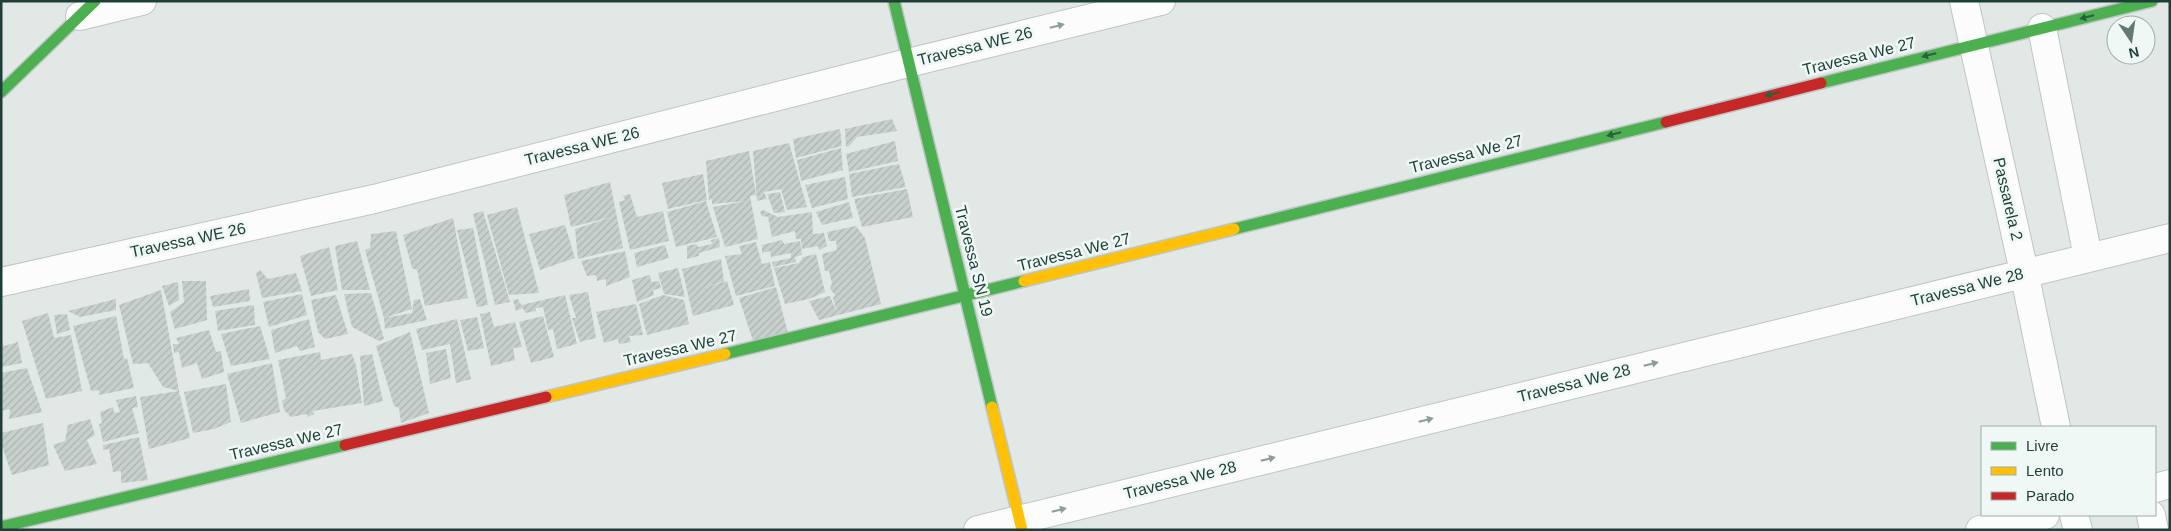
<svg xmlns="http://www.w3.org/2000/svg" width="2171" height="531" font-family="Helvetica,sans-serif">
  <defs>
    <pattern id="building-hatch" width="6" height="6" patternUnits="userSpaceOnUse" patternTransform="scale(1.25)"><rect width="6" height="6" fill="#c8d0cd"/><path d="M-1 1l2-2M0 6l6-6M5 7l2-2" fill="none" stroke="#abb4b1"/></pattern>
  </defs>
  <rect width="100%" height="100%" fill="#e2e8e6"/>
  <!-- building -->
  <path fill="url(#building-hatch)" d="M892 119 897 131 857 137 849 146 846 147 845 129Z
    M840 129 842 146 796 158 793 139Z
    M895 141 898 161 849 172 846 154Z
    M789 143 807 207 787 210 781 189 764 192 767 199 757 201 753 151Z
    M841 148 843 170 801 181 797 160Z
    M749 151 756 195 750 196 758 239 725 247 713 207 746 201 712 204V199L709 200 706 161Z
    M899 164 906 187 852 197 849 174Z
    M703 174 707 200 668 209 662 183Z
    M845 177 848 199 812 208 805 185Z
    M610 182 623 248 578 259 575 229 612 217 571 227 564 195Z
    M907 189 913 217 862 227 854 199Z
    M780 192 785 212 774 213 767 194Z
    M630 194 637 217 663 211 669 241 630 250 619 202 625 200 623 196Z
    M706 201 717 237 676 247 667 212Z
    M849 202 853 218 822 225 816 212Z
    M517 207 539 293 509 295 487 215Z
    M763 210 778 217 812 212 813 234 824 233 827 246 819 250 818 246 802 249 801 239H796L795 231 772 237 768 217 762 216 760 212Z
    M483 211 510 302 495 305 473 214Z
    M453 218 468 298 425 306 417 270 412 268 403 235Z
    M565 225 575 258 540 270 529 234Z
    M856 226 865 238 881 304 819 320 809 301 830 296 837 313 833 298 835 295 830 289 832 283 829 271H825L822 254 837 250 836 241H829L827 232Z
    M473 228 488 305 477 307 457 230Z
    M396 231 412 309 384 318 412 313 414 300 420 299 427 320 385 329 384 318 365 250 370 248 371 234Z
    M719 238 720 247 699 253V256L687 259V246L696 244 698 247 712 244 711 240Z
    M782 240 784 244 800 241 802 255 795 257 796 262 773 267 772 262 791 258V253L771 257 770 251 762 253V245Z
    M357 241 370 290H342L335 246Z
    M756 242 762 264 770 262 775 286 736 296 725 256 742 254 739 246Z
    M665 245 669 258 637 267 634 253Z
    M329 247 338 290 311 296 300 256Z
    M625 251 630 277 606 286V279L597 281 596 275 587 276 581 261Z
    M816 254 825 292 809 299 785 304 774 268 799 263 803 257Z
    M721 259 724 281 700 289 727 281 734 305 693 316 682 269Z
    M678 268 685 297 664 294 658 273Z
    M260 270 268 279 296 273 302 291 262 298 256 273Z
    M650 275 651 282 659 281 661 288 653 290 654 295 637 302 632 280Z
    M182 281H206L207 320 175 329 170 312 184 302Z
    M178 282 179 300 169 306 162 286Z
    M776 287 788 333 754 344 739 298Z
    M249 289 250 301 213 307 210 296Z
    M161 290 179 391 163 387 148 363 133 364 119 305Z
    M588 292 596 338 580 342 572 318H576L569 295Z
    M371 293 384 339 379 341 352 327 344 294Z
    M302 294 307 315 269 327 263 302Z
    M336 295 348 334 325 339 318 332 311 300Z
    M565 295 577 344 557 349 553 329 548 330 543 307 536 308V311L525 313 523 308 516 311 513 300 518 299 521 305Z
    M663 295 684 300 689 324 647 335 639 304Z
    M116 299V310L80 317 68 311Z
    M636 304 643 335 629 336 631 342 619 344 618 339 604 343 596 312Z
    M254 305 255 325 218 331 215 311Z
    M490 312 494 327 515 322 522 347 513 348 515 360 491 366 480 314Z
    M48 313 54 338 71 335 82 391 46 399 22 321Z
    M67 314 70 330 57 334 54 315Z
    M116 316 124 359 127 358 134 388 99 395V390L91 391 73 326Z
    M543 316 554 357 531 363 519 322Z
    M477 317 484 348 468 351 460 320Z
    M309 319 315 347 300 351 297 346 275 353 271 330Z
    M457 319 471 379 456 383 450 344 422 350 416 329Z
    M260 326 270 359 231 366 221 334Z
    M209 330 216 352 221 351 224 372 202 379 197 363 182 368 179 352 174 353 173 344H179L176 338Z
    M410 332 429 413 401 423 399 408 394 406 376 346Z
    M1 340 4 346 18 342 22 363 1 367Z
    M446 349 451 378 430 384 426 353Z
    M320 352 321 360 352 354 356 365 362 403 313 411 314 414 307 417V414L291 417 284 410 282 401 286 398 278 360Z
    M372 354 383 401 364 406 360 356Z
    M272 363 280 412 241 423 227 374Z
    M27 368 42 412 9 419 10 409 1 411V373Z
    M226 384 231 422 214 429 193 433 184 392Z
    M179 391 190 438 149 449 140 397Z
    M136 396 138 407 132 408 139 433 103 442 99 424 102 423 100 412 113 407 114 413 120 412 116 400Z
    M90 419 95 435 87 440 97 464 65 471 53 445 65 441 68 425Z
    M43 423 49 465 12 475 1 443V433Z
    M139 437 148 480 121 483V471L113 472 109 449 103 450V445Z"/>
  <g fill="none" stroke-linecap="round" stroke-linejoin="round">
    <!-- street casing -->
    <g stroke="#bec5c3" stroke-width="30">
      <path id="street" d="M1964 1 2024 272 2056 427
        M80 16 142 1
        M2042 28 2088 257
        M1 282 374 199 908 63 1161 1
        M2155 488 2170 484
        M2074 515 2078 530
        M2151 515 2154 530
        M978 530 2170 238
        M1980 530 2045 515"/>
    </g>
    <!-- fast casing -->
    <g stroke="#bdc6c4" stroke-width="14">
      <path id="fast" d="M894 1 992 407
        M1821 83 2152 1
        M1 92 95 1
        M1234 229 1666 122
        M725 354 1024 281
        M1 527 345 445"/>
    </g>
    <!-- slow casing -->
    <g stroke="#bdc6c4" stroke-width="14">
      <path id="slow" d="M1024 281 1234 229
        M546 397 725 354
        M992 407 1022 530"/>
    </g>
    <!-- jam casing -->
    <g stroke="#bdc6c4" stroke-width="14">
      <path id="jam" d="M1666 122 1821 83
        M345 445 546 397"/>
    </g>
    <!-- street -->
    <use href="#street" stroke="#fbfcfb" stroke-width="28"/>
    <!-- fast -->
    <use href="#fast" stroke="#4caf50" stroke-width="11"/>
    <!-- slow -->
    <use href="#slow" stroke="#ffc107" stroke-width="11"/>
    <!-- jam -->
    <use href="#jam" stroke="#c62828" stroke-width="11"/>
  </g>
  <!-- one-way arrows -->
  <defs><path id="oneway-solid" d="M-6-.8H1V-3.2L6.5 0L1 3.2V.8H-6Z" transform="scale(1.25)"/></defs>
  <g fill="#2b6040">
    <use href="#oneway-solid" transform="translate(2087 17) rotate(166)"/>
    <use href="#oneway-solid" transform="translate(1929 55) rotate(166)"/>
    <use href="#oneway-solid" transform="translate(1772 94) rotate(166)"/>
    <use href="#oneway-solid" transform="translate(1614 134) rotate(166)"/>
  </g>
  <g fill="#8c9d9a">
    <use href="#oneway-solid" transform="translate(1057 26) rotate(-14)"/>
    <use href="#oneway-solid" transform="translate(1651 364) rotate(-14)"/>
    <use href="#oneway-solid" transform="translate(1426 420) rotate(-14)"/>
    <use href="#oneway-solid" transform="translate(1268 459) rotate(-14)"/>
    <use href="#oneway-solid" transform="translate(1059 510) rotate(-14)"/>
  </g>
  <g text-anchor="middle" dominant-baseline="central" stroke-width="5" stroke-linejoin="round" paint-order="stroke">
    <!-- street labels -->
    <g font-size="16" fill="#1d3e39" stroke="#eff8f5">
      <text transform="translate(975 46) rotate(-14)">Travessa WE 26</text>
      <text transform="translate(1859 56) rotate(-14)">Travessa We 27</text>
      <text transform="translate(582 146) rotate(-14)">Travessa WE 26</text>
      <text transform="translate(1466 154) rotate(-14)">Travessa We 27</text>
      <text transform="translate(2008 199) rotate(77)">Passarela 2</text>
      <text transform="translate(188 240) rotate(-12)">Travessa WE 26</text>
      <text transform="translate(1074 252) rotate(-14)">Travessa We 27</text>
      <text transform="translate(974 261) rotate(76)">Travessa SN 19</text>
      <text transform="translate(1967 287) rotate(-14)">Travessa We 28</text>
      <text transform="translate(680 348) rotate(-13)">Travessa We 27</text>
      <text transform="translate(1574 383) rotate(-14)">Travessa We 28</text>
      <text transform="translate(286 442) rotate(-13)">Travessa We 27</text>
      <text transform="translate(1180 480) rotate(-14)">Travessa We 28</text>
    </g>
  </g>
  <!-- border -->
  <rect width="2171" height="531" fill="none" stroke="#1d3e39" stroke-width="5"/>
  <!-- legend -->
  <rect x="1981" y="426" width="175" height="90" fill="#eff8f5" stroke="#9baeaa"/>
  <rect x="1991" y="442" width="25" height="8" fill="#4caf50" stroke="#9baeaa"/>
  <text x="2026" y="451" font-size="15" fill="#1d3e39">Livre</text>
  <rect x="1991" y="467" width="25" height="8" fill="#ffc107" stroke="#9baeaa"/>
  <text x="2026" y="476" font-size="15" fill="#1d3e39">Lento</text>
  <rect x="1991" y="492" width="25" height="8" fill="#c62828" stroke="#9baeaa"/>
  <text x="2026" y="501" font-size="15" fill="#1d3e39">Parado</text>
  <!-- north arrow -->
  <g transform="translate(2131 40) rotate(167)"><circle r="24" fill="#eff8f5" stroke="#9baeaa"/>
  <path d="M0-4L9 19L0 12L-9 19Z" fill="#627a76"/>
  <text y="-8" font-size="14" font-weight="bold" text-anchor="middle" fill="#1d3e39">N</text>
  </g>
</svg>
